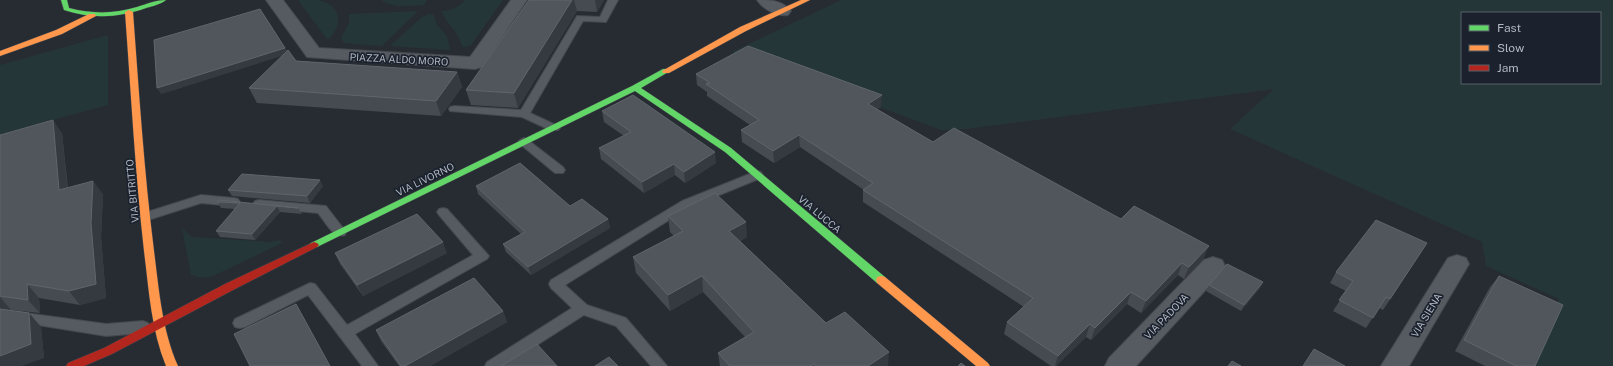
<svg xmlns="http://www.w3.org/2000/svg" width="1613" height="366" font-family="'Public Sans',sans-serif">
  <rect width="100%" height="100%" fill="#272c33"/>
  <!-- green -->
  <path fill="#253639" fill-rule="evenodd" d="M298 0C304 0 311 0 317 0 340 4 344 22 330 38L327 39Z
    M381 0H427L424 5C409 6 395 9 381 0Z
    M465 0H503L471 45 466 47 462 46C457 30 448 25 441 11 451 10 459 8 465 0Z
    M841 0H1613V366H1527L1559 299 1486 266 1482 242 1230 129 1274 89 966 129 941 130 732 52ZM1462 13H1600V83H1462Z
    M418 11 382 46 344 43 341 38 349 23V15L350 14Z
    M429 14 434 15 437 25 447 36 450 50 390 46 422 17Z
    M108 35V105L0 134V65Z
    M182 228 192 237 271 242 280 240 282 243 213 276C205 278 199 278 191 275Z"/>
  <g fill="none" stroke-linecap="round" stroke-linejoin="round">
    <!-- lane casing -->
    <g stroke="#44484e" stroke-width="2">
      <path id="lane" d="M608 0H618L606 22 583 21 530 113 558 126 560 128 558 130H550L522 117 450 111 449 109 450 107 454 106 521 110 577 16 600 17Z
        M524 138 528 140 563 167 565 170 563 173H555L520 144 518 142 520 140Z
        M757 171 761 172 763 175 761 178 690 207 565 285 587 305 626 318 667 366H651L616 326 584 315 504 366H485L487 362 572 308 551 288 549 284 551 280 682 201Z
        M201 195 234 198 238 199 240 202 238 205 234 206 201 203 145 221 141 220 139 217 141 214Z
        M259 200 326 206 346 232 345 235C333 239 325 221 318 213L255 207 253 204 255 201Z
        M443 208 447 209 489 256 487 259 355 334 378 366H362L308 295 245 327 240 328 235 327 233 323 235 319 310 283 315 284 347 325 473 255 439 215 437 212 439 209Z
        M18 312 106 324 143 321 148 323 150 327 148 331 143 333 106 336 13 321 11 317 13 313Z"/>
    </g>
    <!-- street casing -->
    <g stroke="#44484e" stroke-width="2">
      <path id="street" d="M266 0H283L319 48 470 57 511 0H527L482 67 475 69 307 57Z
        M757 0C770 0 782 0 791 11L788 15C777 17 763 9 757 0Z
        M1457 255 1466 258 1469 264 1409 366H1381L1448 258Z
        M1213 257 1222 260 1225 266 1222 272 1136 366H1105L1109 358 1204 260Z"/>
    </g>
    <!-- fast casing -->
    <g stroke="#44484e" stroke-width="1">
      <path id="fast" d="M61 0H67L69 8C92 14 114 14 137 7 147 4 155 0 166 0 161 4 153 6 146 8 118 18 92 19 64 10Z
        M663 69H669L670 71 641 88 731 148 885 277 886 280 885 283H877L725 152 635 91 317 247H311L309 245 311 243 632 86Z"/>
    </g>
    <!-- slow casing -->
    <g stroke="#44484e" stroke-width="1">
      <path id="slow" d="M801 0H810L746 31 669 73H663L662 71 740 27Z
        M129 10 133 12C139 92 144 171 154 251 159 290 162 330 178 366H166C151 329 149 290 144 251 135 171 131 92 125 12Z
        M89 14H95L96 16 62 34 0 56V51L56 30Z
        M881 276 885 277 988 363 990 366H976L877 283 876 280 877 277Z"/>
    </g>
    <!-- jam casing -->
    <g stroke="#44484e" stroke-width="1">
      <path id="jam" d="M314 242 317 243 319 245 317 247 233 290 112 354 84 366H66L68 363 104 348 225 284Z"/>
    </g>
    <!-- lane -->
    <use href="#lane" fill="#565a61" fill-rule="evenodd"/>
    <!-- street -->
    <use href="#street" fill="#565a61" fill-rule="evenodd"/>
    <!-- fast -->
    <use href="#fast" fill="#63d668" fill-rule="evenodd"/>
    <!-- slow -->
    <use href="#slow" fill="#ff974d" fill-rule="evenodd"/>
    <!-- jam -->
    <use href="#jam" fill="#b3261e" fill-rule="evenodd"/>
  </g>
  <!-- wall -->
  <path fill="#464a51" d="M529 0H604L597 12 577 11 518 108 471 105 466 90Z
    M285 48 287 51 296 61 457 72 462 87 441 116 257 103 249 88 283 55 161 94Z
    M696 74 881 107 877 109 933 142 1121 219 1204 258 1184 279 1178 275 1141 313 1127 304 1091 340 1086 337 1056 366H1051L1004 334 1007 322 1024 307 863 202V190H864L800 147 774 163 742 142 741 130 750 125 707 96V92L697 85Z
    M602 111 716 163 685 183 675 175 644 193 601 159 599 148 624 136 604 122Z
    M62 133 68 188 103 194 101 237 106 298 80 305 39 298 40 313 11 310H8L29 313 41 327 44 358 0 366V135Z
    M323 186 310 203 232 196 228 190Z
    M476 186 570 206 608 219 610 228 531 275 506 252 503 244 521 234 478 194Z
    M218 202 298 208 302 214 280 212 255 240 220 237 216 231 235 209 221 208Z
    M668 216 747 237 740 241 826 323 888 366H720L718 353 745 337 703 292 670 311 636 273 633 257 674 236 670 232Z
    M335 253H447L363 296 340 264Z
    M1420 254 1383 310 1379 308 1366 328 1333 311 1346 291 1330 283 1336 272Z
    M1499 276 1535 366H1485L1455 351 1490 287Z
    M1263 282 1260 288 1241 311 1206 291 1209 285Z
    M503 311 507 322 430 366H399L381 341 376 330Z"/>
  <!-- shaded-wall -->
  <path fill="#353940" d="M572 0H574L577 11 518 108 514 93Z
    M595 0H604L597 12Z
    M285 48 288 54 161 94 157 88Z
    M457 72 462 87 441 116 436 101Z
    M882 95 881 107 867 115 868 104Z
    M53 120 62 133 69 204 59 190Z
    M799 135 800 147 774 163 773 151Z
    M715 152 716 163 685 183 684 172Z
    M674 164 675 175 644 193 642 182Z
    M320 180 323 186 310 203 307 196Z
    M93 181 103 194 101 237 106 298 80 305 69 291 91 223Z
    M277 206 280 212 255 240 252 234Z
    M608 219 610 228 531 275 528 267Z
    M746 222 747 237 730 246 729 231Z
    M443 242 447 253 363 296 357 285Z
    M1209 246 1204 258 1184 279 1189 267Z
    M1182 263 1178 275 1141 313 1146 301Z
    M702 276 703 292 670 311 668 295Z
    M1263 282 1260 288 1241 311 1244 305Z
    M27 284 39 298 40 313 28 300Z
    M1131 292 1127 304 1091 340 1095 328Z
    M0 297 11 310 6 311 0 315Z
    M503 311 507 322 430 366H405Z
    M29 313 41 327 44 358 22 366H0V356Z
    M1090 324 1086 337 1056 366H1055L1058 356Z
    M889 352 888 366H868Z"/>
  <!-- building -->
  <path fill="#51565d" stroke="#60656d" d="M529 0H572L514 93 466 90Z
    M260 9 285 48 157 88 154 40Z
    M748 46 882 95 868 104 933 142 954 128 1121 219 1134 206 1209 246 1189 267 1182 263 1146 301 1131 292 1095 328 1090 324 1058 356 1007 322 1033 298 863 190 873 183 799 135 773 151 741 130 759 120 706 84 710 83 696 74Z
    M288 50 296 61 457 72 436 101 249 88Z
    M633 95 715 152 684 172 674 164 642 182 599 148 631 132 602 111Z
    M53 120 59 190 93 181 91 223 96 284 69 291 27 284 28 300 0 296V135Z
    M520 163 570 206 582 199 608 219 528 267 503 244 525 232 476 186Z
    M242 174 320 180 307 196 228 190Z
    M715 193 746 222 729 231 826 323 845 312 889 352 868 366H816L814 364 810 366H730L718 353 754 332 702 276 668 295 633 257 683 231 668 216Z
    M219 200 298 208 277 206 252 234 216 231 240 203 218 202Z
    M417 214 443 242 357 285 335 253Z
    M1376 220 1427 243 1390 299 1386 297 1373 318 1339 300 1353 281 1336 272Z
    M1227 264 1263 282 1244 305 1209 285Z
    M1499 276 1563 305 1535 366H1516L1464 340Z
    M474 278 503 311 405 366H401L376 330Z
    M296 304 330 366H250L234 334Z
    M0 309 29 313 31 344 0 356Z
    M537 344 557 366H501Z
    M1314 349 1345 366H1303Z
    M609 357 618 366H595Z
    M1232 361 1241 366H1228Z
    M961 363 965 366H958Z"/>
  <g text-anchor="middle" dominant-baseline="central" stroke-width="3.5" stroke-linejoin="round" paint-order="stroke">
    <!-- street labels -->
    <g font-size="10" fill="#b0b8c4" stroke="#1b222d">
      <text transform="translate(399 59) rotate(3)">PIAZZA ALDO MORO</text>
      <text transform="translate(425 179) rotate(-26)">VIA LIVORNO</text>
      <text transform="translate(132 191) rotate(-95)">VIA BITRITTO</text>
      <text transform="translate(820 214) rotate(40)">VIA LUCCA</text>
      <text transform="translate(1426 315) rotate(-59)">VIA SIENA</text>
      <text transform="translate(1166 316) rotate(-46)">VIA PADOVA</text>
    </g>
  </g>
  <!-- legend -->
  <rect x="1461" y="12" width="140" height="72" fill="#1b222d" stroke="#575e69"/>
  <rect x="1469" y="25" width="20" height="6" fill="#63d668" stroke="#575e69"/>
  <text x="1497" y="32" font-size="12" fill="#b0b8c4">Fast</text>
  <rect x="1469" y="45" width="20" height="6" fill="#ff974d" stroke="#575e69"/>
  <text x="1497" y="52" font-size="12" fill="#b0b8c4">Slow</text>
  <rect x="1469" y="65" width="20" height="6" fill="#b3261e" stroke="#575e69"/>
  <text x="1497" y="72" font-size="12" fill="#b0b8c4">Jam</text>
</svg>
